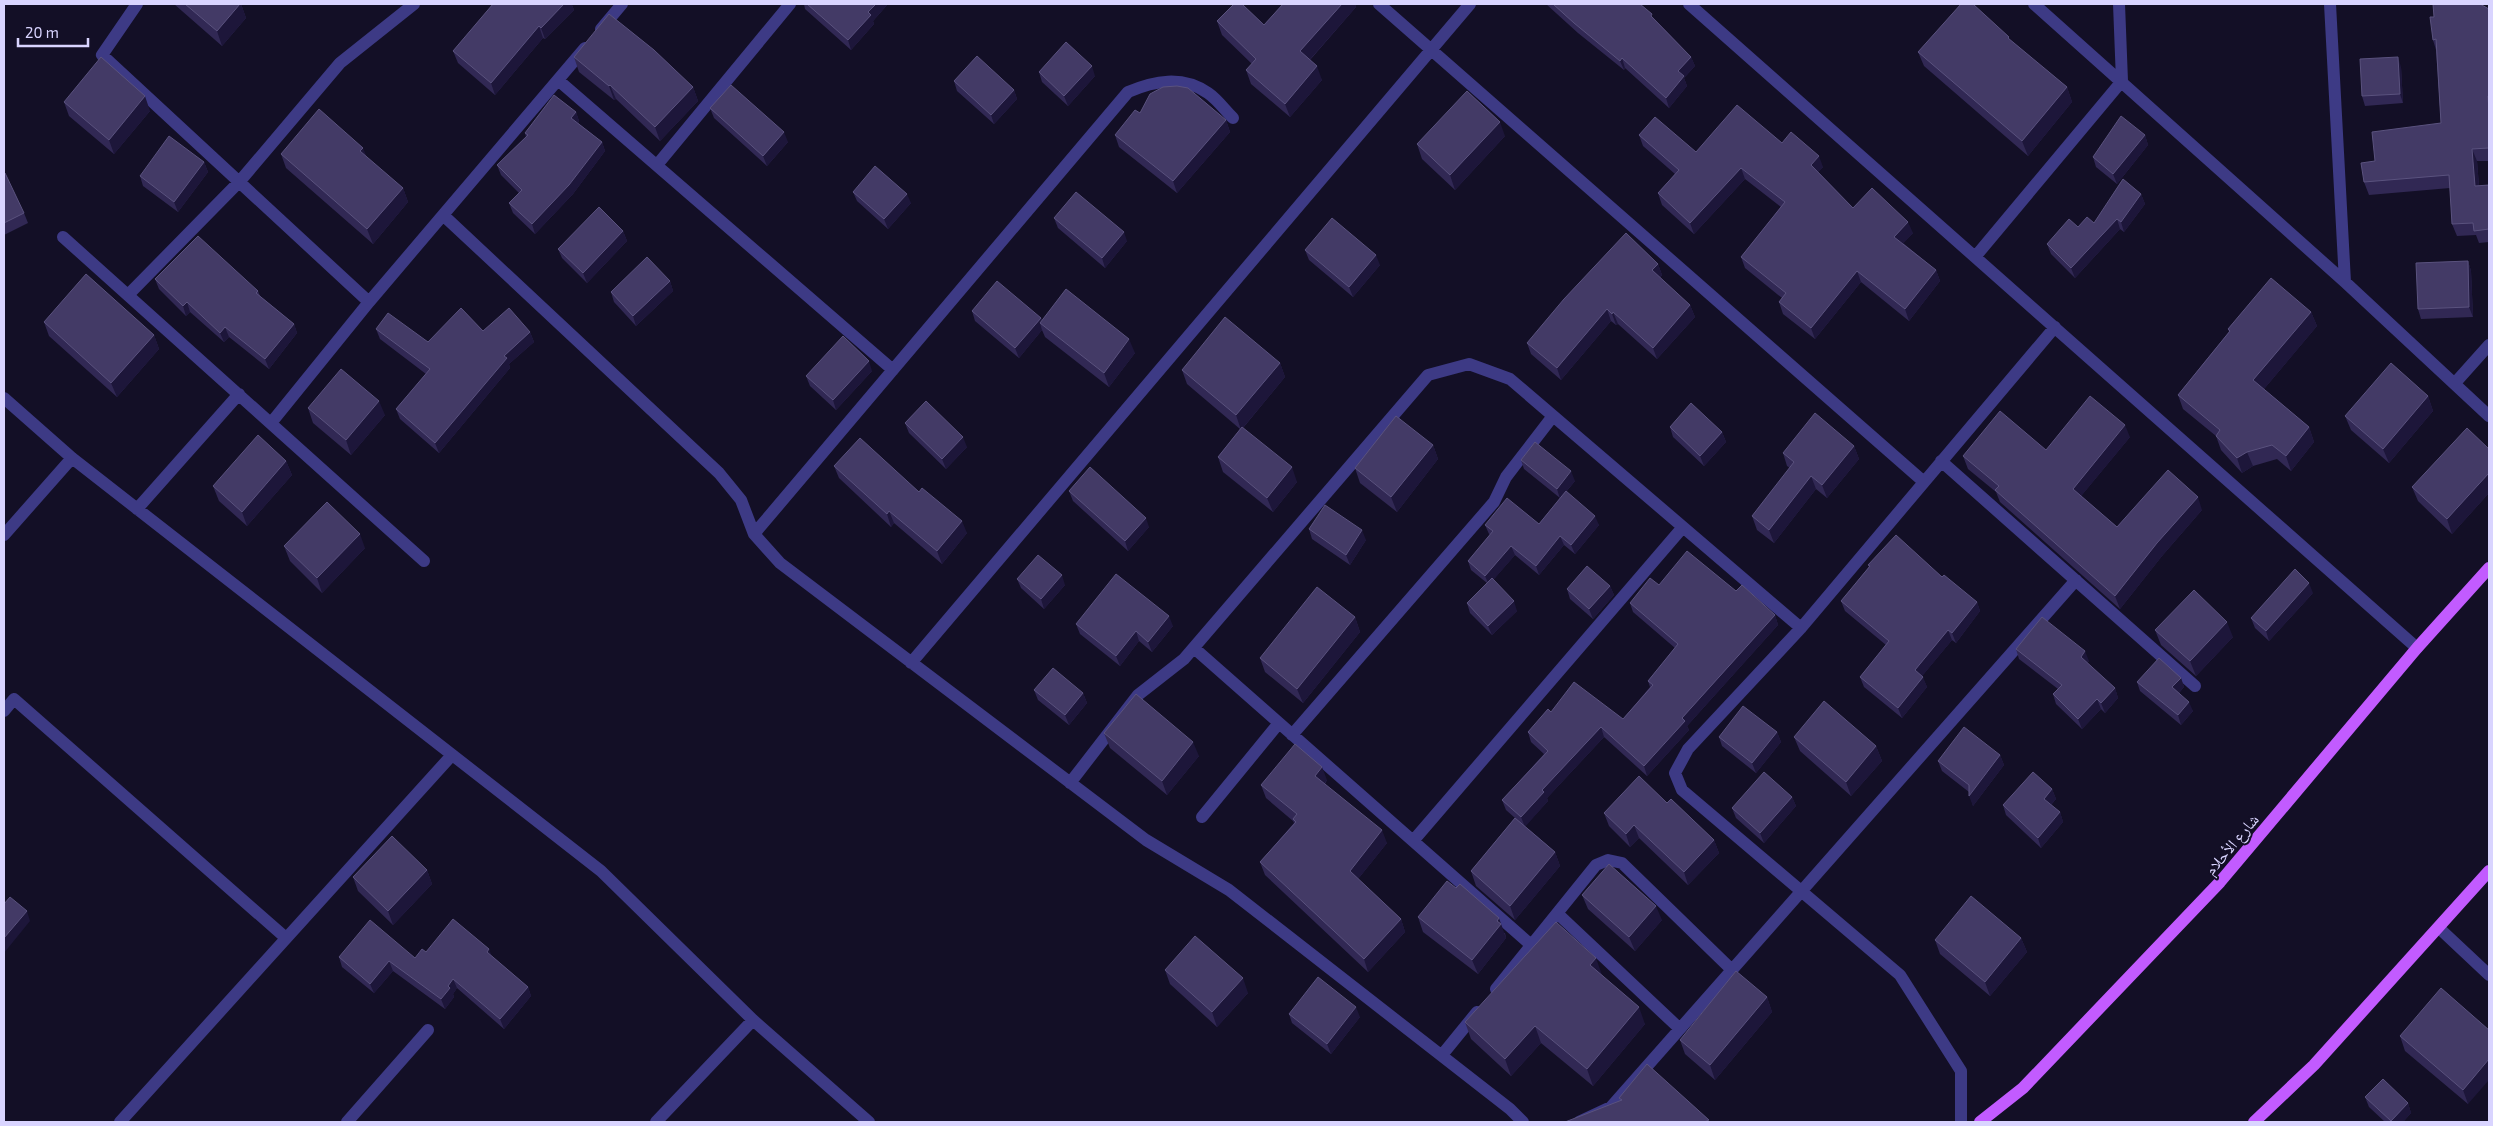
<svg xmlns="http://www.w3.org/2000/svg" width="2493" height="1126" font-family="'Exo 2','Noto Naskh Arabic',sans-serif">
  <rect width="100%" height="100%" fill="#130f26"/>
  <g fill="none" stroke-linecap="round" stroke-linejoin="round">
    <!-- minor -->
    <path stroke="#3d3a85" stroke-width="12" d="M137 4 102 55 369 302
      M1379 4 1924 482
      M1689 4 2417 648
      M2034 4 2345 282 2489 416
      M2330 4 2345 282
      M601 29 622 4
      M558 80 893 370
      M657 165 790 4
      M443 215 719 473 741 500 754 534 780 563 1146 840 1229 890 1510 1109 1523 1122
      M63 237 424 561
      M1975 257 2122 81 2119 4
      M128 295 240 181 340 63 414 4
      M2455 383 2489 345
      M4 398 72 458 601 871 753 1020 869 1122
      M271 423 369 302 585 48
      M1941 461 2195 686
      M137 509 239 394
      M754 534 1128 92C1154 81 1182 75 1208 93 1217 99 1225 110 1233 118
      M4 535 72 458
      M1194 648 1531 945
      M911 663 1470 4
      M4 711 14 699 286 938
      M1292 735 1494 502 1506 477 1553 416
      M1070 783 1138 695 1184 659 1428 375 1469 364 1510 379 1801 628
      M1202 817 1279 723
      M1413 841 1683 527
      M1558 914 1680 1029
      M2439 928 2489 975
      M1496 989 1596 865 1608 860 1622 863 1732 970
      M1442 1055 1477 1012
      M120 1122 452 755
      M347 1122 428 1030
      M656 1122 753 1020
      M1579 1122 1611 1107 2076 580
      M1961 1122V1071L1900 975 1682 790 1675 773 1688 749 1801 628 2055 327"/>
    <!-- major -->
    <path stroke="#c25bff" stroke-width="12" d="M1980 1122 2023 1088 2220 882 2417 648 2489 568
      M2254 1122 2314 1065 2489 871"/>
  </g>
  <!-- wall -->
  <path fill="#312854" d="M174 4H241L246 18 222 46Z
    M505 4H573L572 5 574 10 545 39 543 38 495 95 458 63 453 51Z
    M804 4H888L873 21 874 24 851 50 805 9Z
    M1283 4H1355L1356 7 1310 60 1322 80 1290 117 1251 84 1246 70 1252 64 1222 35 1217 21 1264 25Z
    M1546 4H1640L1691 57 1695 66 1684 78 1687 86 1669 108 1625 68 1624 70 1578 33Z
    M2484 7 2489 9V161H2477L2479 186 2489 185V242L2479 243 2476 235 2457 236 2452 224 2450 188 2369 195 2364 182 2375 161 2441 123 2436 50 2433 40Z
    M2011 41 2067 87 2072 102 2028 156 1924 66 1918 52Z
    M574 57 693 87 698 101 660 141 616 99 614 100 579 72Z
    M2401 67 2403 103 2365 106 2362 96Z
    M1039 72 1095 76 1068 106 1042 82Z
    M954 81 1014 90 1017 99 994 124 957 91Z
    M64 102 150 111 114 154 69 116Z
    M710 108 788 142 767 166 714 118Z
    M576 112 579 121 578 123 602 142 605 151 573 194 535 234 513 213 509 203 519 193 501 175 497 165 526 137 525 133Z
    M1140 113 1226 120 1230 132 1177 193 1119 147 1115 135Z
    M1639 135 1696 152 1782 143 1823 167 1818 172 1853 208 1913 233 1903 243 1936 270 1940 281 1909 321 1861 282 1815 339 1783 314 1779 302 1782 298 1745 268 1741 257 1781 207 1745 179 1694 234 1662 205 1658 193 1675 174 1643 146Z
    M2145 135 2148 145 2117 184 2096 167 2093 157Z
    M1505 136 1455 190 1422 159 1417 144Z
    M281 154 403 188 408 202 373 244 286 168Z
    M204 162 208 172 178 212 143 186 140 176Z
    M4 174 24 213 28 223 4 235Z
    M853 192 911 203 888 229 857 201Z
    M2141 194 2145 204 2124 232 2120 229 2075 278 2051 254 2047 244 2078 227 2094 223Z
    M1054 218 1127 241 1105 268 1058 228Z
    M623 231 627 241 587 283 562 258 558 249Z
    M1305 250 1380 265 1353 297 1309 260Z
    M2468 261 2471 271 2473 317 2421 319 2418 309Z
    M1658 264 1662 275 1660 278 1690 305 1695 317 1657 359 1618 324 1616 325 1611 321 1561 380 1531 354 1527 343Z
    M155 279 258 291 260 296 294 324 297 333 269 369 229 337 224 342 190 312 186 316 159 289Z
    M670 281 673 291 636 326 614 302 611 292Z
    M972 311 1041 318 1042 320 1135 353 1109 387 1045 337 1042 330 1019 358 975 321Z
    M2311 312 2317 326 2264 389 2309 427 2314 442 2291 471 2277 459 2253 466 2242 473 2221 450 2216 436 2183 409 2178 395 2229 332 2228 329Z
    M44 322 154 335 159 349 117 397 49 336Z
    M376 329 428 342 483 331 530 332 534 342 509 364 510 368 439 453 400 419 396 409 426 374 380 339Z
    M1280 363 1285 377 1243 428 1297 482 1273 512 1223 472 1218 457 1240 429 1187 384 1182 370Z
    M872 371 836 410 810 386 806 376Z
    M2428 396 2433 411 2389 463 2351 430 2345 416Z
    M308 408 385 415 351 455 313 423Z
    M905 423 967 447 946 469 909 433Z
    M1670 427 1722 432 1726 442 1704 466 1673 437Z
    M2130 437 2081 496 2117 527 2202 510 2162 556 2120 609 2000 502 1996 492 1968 469 1963 456 2046 450Z
    M1433 445 1438 459 1397 512 1360 483 1355 468Z
    M1854 446 1859 459 1827 498 1816 489 1774 543 1757 530 1752 516 1790 468 1787 466 1783 453Z
    M2489 449V493L2452 534 2418 501 2412 487Z
    M1521 460 1575 481 1566 492 1599 525 1575 554 1564 545 1539 575 1515 555 1493 580 1517 611 1492 635 1470 613 1467 603 1487 583 1471 570 1468 561 1490 535 1489 534 1485 525 1539 524 1560 498 1524 469Z
    M286 461 292 475 247 526 219 501 213 486Z
    M834 466 919 492 967 533 942 564 894 523 891 527 839 478Z
    M1069 491 1149 527 1128 551 1073 501Z
    M1309 529 1366 540 1350 565 1312 539Z
    M284 546 365 548 322 593 290 561Z
    M1868 565 1942 577 1977 602 1980 611 1956 643 1952 640 1922 676 1927 687 1902 718 1864 687 1860 677 1886 645 1845 611 1841 601 1869 567Z
    M1017 579 1065 585 1044 609 1021 588Z
    M1659 585 1736 591 1775 615 1778 625 1687 726 1689 730 1647 776 1604 737 1547 798 1548 801 1525 826 1555 852 1560 866 1515 920 1476 886 1471 871 1515 818 1506 810 1502 800 1544 754 1531 742 1528 732 1551 712 1623 719 1650 687 1648 681 1675 648 1633 612 1630 603Z
    M1610 586 1614 595 1593 619 1570 599 1567 589Z
    M2313 593 2269 641 2255 628 2251 618Z
    M1355 617 1360 632 1303 703 1265 672 1260 658Z
    M1076 624 1173 626 1152 652 1139 641 1120 666 1080 634Z
    M2155 630 2233 637 2196 676 2161 645Z
    M2016 649 2089 661 2087 663 2115 688 2118 698 2105 713 2101 709 2082 729 2056 704 2053 694 2058 689 2019 659Z
    M2181 678 2184 687 2179 693 2193 711 2181 725 2140 691 2137 682Z
    M1034 690 1083 693 1087 703 1069 725 1038 700Z
    M1777 732 1781 742 1756 773 1722 746 1719 737Z
    M1104 733 1199 756 1167 795 1110 748Z
    M1794 737 1876 746 1882 761 1851 796 1800 751Z
    M2000 755 2004 765 1973 806 1969 792 1942 771 1938 761Z
    M1327 780 1325 784 1387 843 1358 879 1401 919 1405 932 1368 972 1265 875 1260 862 1294 823 1293 821 1266 798 1261 785Z
    M2052 789 2056 799 2051 805 2060 812 2063 822 2041 848 2006 815 2003 805Z
    M1792 797 1796 806 1764 843 1736 818 1732 808Z
    M1667 803 1714 840 1719 853 1688 885 1639 838 1630 847 1609 826 1604 813Z
    M427 870 432 884 393 925 358 891 353 877Z
    M1582 895 1662 920 1635 951 1588 909Z
    M1418 917 1505 933 1506 938 1478 974 1423 932Z
    M2021 938 2027 952 1990 996 1940 954 1935 940Z
    M426 952 492 956 528 987 531 996 504 1029 457 988 453 994 454 997 445 1009 393 971 374 993 342 967 339 957 415 958Z
    M1165 970 1248 993 1217 1027 1170 984Z
    M1602 975 1645 1024 1593 1086 1541 1043 1511 1076 1471 1039 1465 1022Z
    M1767 997 1772 1012 1715 1080 1685 1054 1680 1040Z
    M1289 1014 1360 1017 1331 1054 1292 1023Z
    M2489 1030 2468 1104 2405 1051 2400 1036Z
    M2365 1097 2408 1103 2411 1113 2403 1122H2385L2369 1107Z"/>
  <!-- shaded-wall -->
  <path fill="#1d163a" d="M240 4H241L246 18 222 46 217 31Z
    M564 4H573L572 5 574 10 545 39 541 28Z
    M876 4H888L873 21 874 24 851 50 848 40 868 12Z
    M1342 4H1355L1356 7 1305 65 1300 51Z
    M539 26 543 38 495 95 491 83Z
    M1691 57 1695 66 1684 78 1687 86 1669 108 1666 98 1678 71Z
    M2398 57 2401 67 2403 103 2400 94Z
    M1622 58 1625 68 1624 70 1620 61Z
    M1092 66 1095 76 1068 106 1064 96Z
    M1317 66 1322 80 1290 117 1285 104Z
    M610 85 616 99 614 100 609 86Z
    M693 87 698 101 660 141 655 127Z
    M2067 87 2072 102 2028 156 2022 141Z
    M1014 90 1017 99 994 124 991 115Z
    M145 96 150 111 114 154 109 140Z
    M576 112 579 121 575 128 571 118Z
    M1226 120 1230 132 1177 193 1173 181Z
    M1500 122 1505 136 1455 190 1450 175Z
    M784 132 788 142 767 166 763 156Z
    M2145 135 2148 145 2117 184 2113 174Z
    M602 142 605 151 573 194 535 234 532 224Z
    M363 148 369 162 360 151Z
    M2472 149 2477 161 2480 199 2475 186Z
    M1819 156 1823 167 1815 176 1811 165Z
    M204 162 208 172 178 212 174 202Z
    M1741 168 1745 179 1694 234 1690 223Z
    M403 188 408 202 373 244 367 229Z
    M907 194 911 203 888 229 884 219Z
    M2141 194 2145 204 2124 232 2121 222Z
    M2117 219 2120 229 2075 278 2071 268Z
    M1908 222 1913 233 1899 248 1894 237Z
    M623 231 627 241 587 283 583 273Z
    M1124 232 1127 241 1105 268 1102 258Z
    M1376 255 1380 265 1353 297 1349 287Z
    M2468 261 2471 271 2473 317 2469 307Z
    M1658 264 1662 275 1656 282 1652 270Z
    M1936 270 1940 281 1909 321 1905 309Z
    M1857 271 1861 282 1815 339 1811 328Z
    M670 281 673 291 636 326 633 316Z
    M187 302 190 312 186 316 183 306Z
    M1690 305 1695 317 1657 359 1653 348Z
    M1607 309 1611 321 1561 380 1557 368Z
    M1613 312 1618 324 1616 325 1612 314Z
    M2311 312 2317 326 2259 395 2253 380Z
    M1041 318 1044 326 1040 323 1042 330 1019 358 1015 348Z
    M294 324 297 333 269 369 265 359Z
    M225 327 229 337 224 342 220 333Z
    M530 332 534 342 509 364 510 368 439 453 435 443 504 356Z
    M154 335 159 349 117 397 111 383Z
    M1129 339 1135 353 1109 387 1104 373Z
    M869 361 872 371 836 410 833 400Z
    M1280 363 1285 377 1241 430 1236 415Z
    M2428 396 2433 411 2389 463 2383 449Z
    M379 401 385 415 351 455 346 440Z
    M2125 425 2130 437 2077 501 2073 489Z
    M2309 427 2314 442 2291 471 2286 456Z
    M1722 432 1726 442 1704 466 1700 456Z
    M963 437 967 447 946 469 942 459Z
    M1433 445 1438 459 1397 512 1391 497Z
    M1854 446 1859 459 1827 498 1822 485Z
    M2247 452 2253 466 2242 473 2237 458Z
    M286 461 292 475 247 526 242 512Z
    M1292 467 1297 482 1273 512 1267 498Z
    M1571 471 1575 481 1560 499 1557 489Z
    M2489 473V493L2452 534 2447 519Z
    M1811 476 1816 489 1774 543 1769 530Z
    M2198 497 2202 510 2162 556 2120 609 2115 596 2157 543Z
    M889 511 894 523 891 527 887 514Z
    M1595 516 1599 525 1575 554 1571 545Z
    M1146 518 1149 527 1128 551 1125 541Z
    M962 521 967 533 942 564 937 551Z
    M1362 530 1366 540 1350 565 1346 555Z
    M360 534 365 548 322 593 317 578Z
    M1560 536 1564 545 1539 575 1536 566Z
    M1511 546 1515 555 1489 585 1485 576Z
    M1062 575 1065 585 1044 609 1041 599Z
    M2309 583 2313 593 2269 641 2266 631Z
    M1610 586 1614 595 1593 619 1589 609Z
    M1514 601 1517 611 1492 635 1488 626Z
    M1977 602 1980 611 1956 643 1952 633Z
    M1775 615 1778 625 1687 726 1689 730 1647 776 1644 766 1682 718Z
    M1169 616 1173 626 1152 652 1148 642Z
    M1355 617 1360 632 1303 703 1297 689Z
    M2227 622 2233 637 2196 676 2190 661Z
    M1948 630 1952 640 1919 680 1915 670Z
    M1136 631 1139 641 1120 666 1116 656Z
    M2085 651 2089 661 2084 667 2081 657Z
    M1923 677 1927 687 1902 718 1898 708Z
    M2181 678 2184 687 2176 696 2172 687Z
    M2115 688 2118 698 2105 713 2101 703Z
    M1083 693 1087 703 1069 725 1065 715Z
    M2097 699 2101 709 2082 729 2078 719Z
    M2189 702 2193 711 2181 725 2178 715Z
    M1601 727 1604 737 1547 798 1548 801 1525 827 1521 817 1542 790Z
    M1777 732 1781 742 1756 773 1752 763Z
    M1193 742 1199 756 1167 795 1162 781Z
    M1876 746 1882 761 1851 796 1846 782Z
    M2000 755 2004 765 1973 806 1969 796Z
    M1322 767 1327 780 1320 789 1315 776Z
    M2052 789 2056 799 2047 809 2044 799Z
    M1792 797 1796 806 1764 843 1760 833Z
    M2060 812 2063 822 2041 848 2038 838Z
    M1634 825 1639 838 1630 847 1626 834Z
    M1382 830 1387 843 1354 884 1350 871Z
    M1714 840 1719 853 1688 885 1684 872Z
    M1555 852 1560 866 1515 920 1510 906Z
    M427 870 432 884 393 925 388 911Z
    M1656 906 1662 920 1635 951 1629 937Z
    M27 911 30 921 4 953V938Z
    M1499 918 1506 938 1478 974 1472 960Z
    M1401 919 1405 932 1368 972 1364 959Z
    M2021 938 2027 952 1990 996 1985 982Z
    M489 949 493 959 487 952Z
    M1596 958 1602 975 1596 983 1590 965Z
    M389 961 393 971 374 993 370 984Z
    M1243 978 1248 993 1217 1027 1212 1012Z
    M453 979 457 988 453 994 454 997 445 1009 441 999 448 986Z
    M528 987 531 996 504 1029 500 1019Z
    M1767 997 1772 1012 1715 1080 1710 1065Z
    M1356 1007 1360 1017 1331 1054 1327 1044Z
    M1639 1007 1645 1024 1593 1086 1587 1069Z
    M1535 1026 1541 1043 1511 1076 1505 1059Z
    M2489 1059V1080L2468 1104 2463 1090Z
    M2408 1103 2411 1113 2403 1122H2391V1121Z"/>
  <!-- building -->
  <path fill="#433a66" stroke="#5a527e" d="M185 4H240L217 31Z
    M493 4H503L504 5 505 4H564L541 28 539 26 491 83 453 51Z
    M807 4H876L868 12 871 15 848 40Z
    M1234 4H1242L1264 25 1283 4H1342L1300 51 1317 66 1285 104 1246 70 1256 59 1217 21Z
    M1553 4H1640L1652 14 1651 16 1691 57 1678 71 1684 76 1666 98 1622 58 1620 61 1574 23Z
    M1961 4H1973L2009 37 2008 38 2067 87 2022 141 1918 52Z
    M2433 4H2480L2489 9V96H2488L2489 111V148L2472 149 2475 186 2489 185V229L2474 231 2473 223 2452 224 2449 175 2364 182 2361 163 2375 161 2372 132 2441 123 2436 39 2433 40 2430 17H2434Z
    M609 14 654 50 693 87 655 127 610 85 609 86 574 57Z
    M1066 42 1092 66 1064 96 1039 72Z
    M977 56 1014 90 991 115 954 81Z
    M101 57 145 96 109 140 64 102Z
    M2398 57 2400 94 2362 96 2360 59Z
    M731 85 784 132 763 156 710 108Z
    M1177 86 1188 88 1226 120 1173 181 1115 135 1135 110 1140 113 1150 94 1163 87Z
    M1467 91 1500 122 1450 175 1417 144Z
    M554 95 576 112 571 118 602 142 569 185 532 224 509 203 522 190 497 165 528 135 525 133Z
    M1737 105 1782 143 1791 132 1819 156 1811 165 1853 208 1872 188 1908 222 1894 237 1936 270 1905 309 1857 271 1811 328 1779 302 1786 293 1741 257 1785 202 1741 168 1690 223 1658 193 1679 170 1639 135 1655 117 1696 152Z
    M319 109 363 148 360 151 403 188 367 229 281 154Z
    M2121 116 2145 135 2113 174 2093 157Z
    M169 136 204 162 174 202 140 176Z
    M875 166 907 194 884 219 853 192Z
    M5 173 24 213 4 223V174Z
    M2123 179 2141 194 2121 222 2117 219 2071 268 2047 244 2069 219 2078 227 2087 217 2094 223Z
    M1076 192 1124 232 1102 258 1054 218Z
    M599 207 623 231 583 273 558 249Z
    M1332 218 1376 255 1349 287 1305 250Z
    M1626 233 1658 264 1652 270 1690 305 1653 348 1613 312 1612 314 1607 309 1557 368 1527 343 1564 299Z
    M198 236 258 291 256 293 294 324 265 359 225 327 220 333 187 302 183 306 155 279Z
    M647 257 670 281 633 316 611 292Z
    M2468 261 2469 307 2418 309 2416 263Z
    M86 274 154 335 111 383 44 322Z
    M2271 278 2311 312 2253 380 2309 427 2286 456 2272 445 2247 452 2237 458 2216 436 2220 430 2178 395 2230 331 2228 329Z
    M997 281 1041 318 1015 348 972 311Z
    M1066 289 1129 339 1104 373 1040 323Z
    M461 308 483 331 509 308 530 332 504 356 507 358 435 443 396 409 430 369 376 329 388 313 428 342Z
    M1225 317 1280 363 1236 415 1182 370Z
    M843 336 869 361 833 400 806 376Z
    M2391 363 2428 396 2383 449 2345 416Z
    M341 369 379 401 346 440 308 408Z
    M2090 396 2125 425 2073 489 2117 527 2168 470 2198 497 2157 543 2115 596 1995 490 1999 486 1963 456 2000 411 2046 450Z
    M926 401 963 437 942 459 905 423Z
    M1691 403 1722 432 1700 456 1670 427Z
    M1815 413 1854 446 1822 485 1811 476 1769 530 1752 516 1794 462 1783 453Z
    M1396 416 1433 445 1391 497 1355 468Z
    M1242 427 1292 467 1267 498 1218 457Z
    M2467 428 2489 449V473L2447 519 2412 487Z
    M258 435 286 461 242 512 213 486Z
    M860 438 919 492 922 488 962 521 937 551 889 511 887 514 834 466Z
    M1535 442 1571 471 1557 489 1521 460Z
    M1090 467 1146 518 1125 541 1069 491Z
    M1566 491 1595 516 1571 545 1560 536 1536 566 1511 546 1485 576 1468 561 1493 531 1485 525 1507 498 1539 524Z
    M327 502 360 534 317 578 284 546Z
    M1325 505 1362 530 1346 555 1309 529Z
    M1896 535 1942 577 1944 575 1977 602 1952 633 1948 630 1915 670 1923 677 1898 708 1860 677 1889 641 1841 601 1870 566 1868 565Z
    M1687 551 1736 591 1742 585 1775 615 1682 718 1685 721 1644 766 1601 727 1542 790 1544 792 1521 817 1502 800 1548 751 1528 732 1548 709 1551 712 1574 682 1623 719 1653 685 1648 681 1678 644 1630 603 1650 578 1659 585Z
    M1038 555 1062 575 1041 599 1017 579Z
    M1587 566 1610 586 1589 609 1567 589Z
    M2295 569 2309 583 2266 631 2251 618Z
    M1116 574 1169 616 1148 642 1136 631 1116 656 1076 624Z
    M1492 578 1514 601 1488 626 1467 603Z
    M1317 587 1355 617 1297 689 1260 658Z
    M2194 590 2227 622 2190 661 2155 630Z
    M2042 617 2085 651 2081 657 2115 688 2101 703 2097 699 2078 719 2053 694 2062 685 2016 649Z
    M2159 658 2181 678 2172 687 2189 702 2178 715 2137 682Z
    M1053 668 1083 693 1065 715 1034 690Z
    M1136 694 1193 742 1162 781 1104 733Z
    M1824 701 1876 746 1846 782 1794 737Z
    M1743 706 1777 732 1752 763 1719 737Z
    M1964 727 2000 755 1969 796V785L1938 761Z
    M1295 744 1322 767 1315 776 1382 830 1350 871 1401 919 1364 959 1260 862 1296 822 1293 819 1297 814 1261 785Z
    M1764 772 1792 797 1760 833 1732 808Z
    M2033 772 2052 789 2044 799 2060 812 2038 838 2003 805Z
    M1639 776 1667 803 1671 799 1714 840 1684 872 1634 825 1626 834 1604 813Z
    M1515 818 1555 852 1510 906 1471 871Z
    M392 836 427 870 388 911 353 877Z
    M1609 864 1656 906 1629 937 1582 895Z
    M1447 881 1456 888 1460 884 1499 918 1497 921 1501 924 1472 960 1418 917Z
    M1971 896 2021 938 1985 982 1935 940Z
    M10 897 27 911 4 938V904Z
    M453 919 489 949 487 952 528 987 500 1019 453 979 448 986 450 988 441 999 389 961 370 984 339 957 370 920 415 958 422 949 426 952Z
    M1556 922 1596 958 1590 965 1639 1007 1587 1069 1535 1026 1505 1059 1465 1022Z
    M1195 936 1243 978 1212 1012 1165 970Z
    M1736 971 1767 997 1710 1065 1680 1040Z
    M1318 977 1356 1007 1327 1044 1289 1014Z
    M2441 988 2489 1030V1059L2463 1090 2400 1036Z
    M1647 1064 1709 1120 1704 1122H1565L1622 1100 1619 1098Z
    M2383 1079 2408 1103 2391 1121 2365 1097Z"/>
  <g text-anchor="middle" dominant-baseline="central" stroke-width="4" stroke-linejoin="round" paint-order="stroke">
    <!-- street labels -->
    <g font-size="16" fill="#d9d4ff" stroke="#130f26">
      <text transform="translate(2231 844) rotate(-50)">شارع الأحلام</text>
    </g>
  </g>
  <!-- border -->
  <rect width="2493" height="1126" fill="none" stroke="#d9d4ff" stroke-width="10"/>
  <!-- scale -->
  <path d="M18 38v8h70v-8" fill="none" stroke="#d9d4ff" stroke-width="2.5"/>
  <text x="25" y="38" font-size="15" fill="#d9d4ff" stroke="#130f26" stroke-width="4" paint-order="stroke">20 m</text>
</svg>
